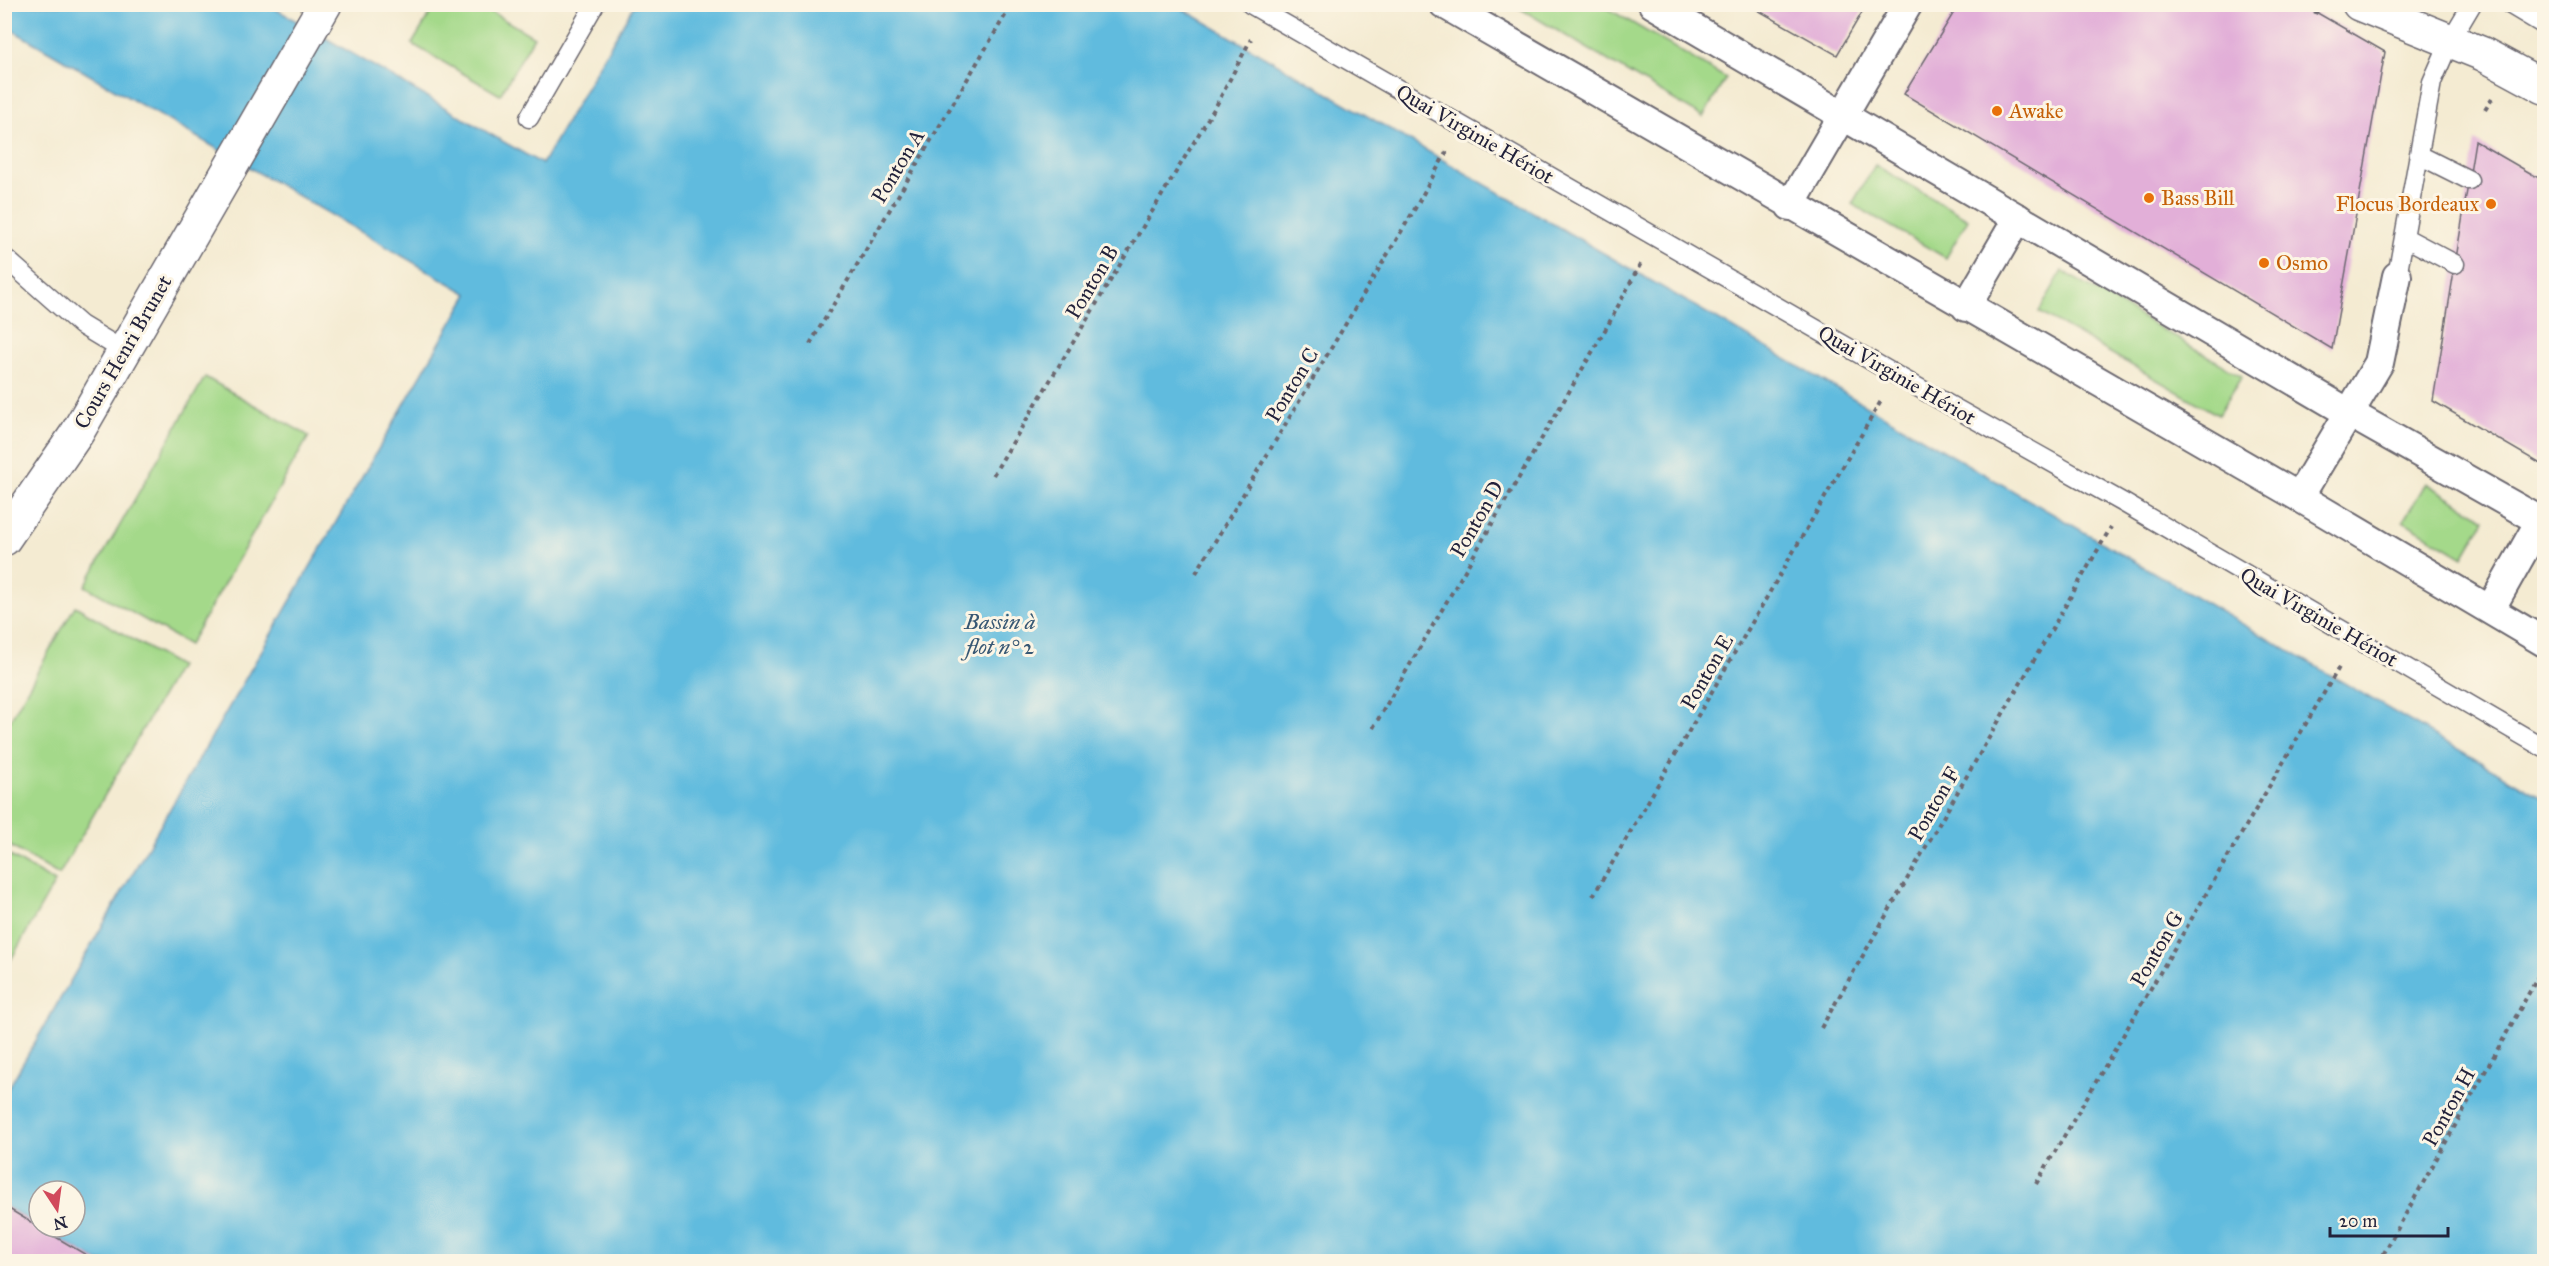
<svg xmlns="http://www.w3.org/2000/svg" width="2549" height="1266" font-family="'IM FELL Great Primer',serif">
  <rect width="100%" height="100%" fill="#fcf5e5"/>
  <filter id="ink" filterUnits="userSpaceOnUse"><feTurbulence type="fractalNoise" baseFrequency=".0167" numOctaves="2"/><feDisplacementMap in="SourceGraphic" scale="12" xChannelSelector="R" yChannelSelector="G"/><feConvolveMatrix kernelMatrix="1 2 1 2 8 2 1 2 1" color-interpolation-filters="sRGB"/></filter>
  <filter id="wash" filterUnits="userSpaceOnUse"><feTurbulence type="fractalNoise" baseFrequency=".008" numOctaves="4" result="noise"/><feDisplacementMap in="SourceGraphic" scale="24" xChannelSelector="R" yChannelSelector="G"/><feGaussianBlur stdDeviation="1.35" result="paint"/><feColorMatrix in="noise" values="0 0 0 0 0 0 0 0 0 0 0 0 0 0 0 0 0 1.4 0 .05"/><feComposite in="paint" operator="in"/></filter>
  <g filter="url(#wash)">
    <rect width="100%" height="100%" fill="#f4ebd2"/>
    <!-- green -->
    <path fill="#a4d98a" stroke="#637e62" stroke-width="1.5" d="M436 4 479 5 534 37 500 95 412 44Z
      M1514 5H1602L1726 78 1703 117Z
      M1875 165 1968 219 1946 258 1852 204Z
      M2062 271 2242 376 2218 415 2039 312Z
      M205 377 309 436 189 645 85 586Z
      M2426 483 2485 519 2463 557 2403 521Z
      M75 606 179 666 59 875 5 843V729Z
      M5 853 55 882 5 970Z"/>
    <!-- water -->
    <path fill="#61bbde" stroke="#426e8c" stroke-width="1.5" d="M5 5H269L542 164 634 5H1176L2544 799V1261L98 1262 39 1227H75V1191H39V1227L5 1206V1094L468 294 5 26Z"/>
    <g id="blocks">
      <!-- building -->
      <path fill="#e2afd8" d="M1747 4H1867L1837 55Z
        M1959 4H2302L2385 52 2332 349 1904 94Z
        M2475 141 2544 181V466L2433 401Z
        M4 1206 39 1227 98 1262H4Z"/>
    </g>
  </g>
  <g filter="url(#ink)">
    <use href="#blocks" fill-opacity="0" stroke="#6c6870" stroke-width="1.5"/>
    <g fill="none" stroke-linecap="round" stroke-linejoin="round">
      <!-- service casing -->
      <g stroke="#6c6870" stroke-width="21">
        <path id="service" d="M1250 4 1896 375 2124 503 2544 748
          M2509 4 2544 25
          M529 118 595 4
          M2419 155 2469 180
          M2404 237 2455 264
          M4 257 81 325 124 351
          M2397 276 2432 82 2450 41 2472 4"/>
      </g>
      <!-- pedestrian casing -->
      <g stroke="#6c6870" stroke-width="32">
        <path id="pedestrian" d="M1444 4 2299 497 2544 642
          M1653 4 2349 413 2544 523
          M1790 206 1908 4
          M1966 307 2018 218
          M2299 497 2379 363 2397 276
          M2490 610 2540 521"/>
      </g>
      <!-- tertiary casing -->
      <g stroke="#6c6870" stroke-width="36">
        <path id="tertiary" d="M4 539 77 433 325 4"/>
      </g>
      <!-- primary casing -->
      <g stroke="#6c6870" stroke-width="36">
        <path id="primary" d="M2359 4 2483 54 2544 87"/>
      </g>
      <!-- path -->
      <path stroke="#6c6870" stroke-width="4" stroke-dasharray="4.5 4.5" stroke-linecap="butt" d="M2315 14 2321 4
        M2485 110 2492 99
        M810 344 1012 4
        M993 475 1217 104 1251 39
        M1196 573 1413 212 1447 151
        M1373 728 1608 325 1641 263
        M1593 896 1881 401
        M1821 1028 2111 527
        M2036 1184 2341 664
        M2379 1262 2544 966"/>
      <!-- service -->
      <use href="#service" stroke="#fff" stroke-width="18"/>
      <!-- pedestrian -->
      <use href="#pedestrian" stroke="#fff" stroke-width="28"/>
      <!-- tertiary -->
      <use href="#tertiary" stroke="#fff" stroke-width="33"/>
      <!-- primary -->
      <use href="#primary" stroke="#fff" stroke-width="33"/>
    </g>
  </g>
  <!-- markers -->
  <g fill="#e8710a" stroke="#fcf5e5" stroke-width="2">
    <circle cx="1997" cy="111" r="6"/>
    <circle cx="2149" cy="198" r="6"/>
    <circle cx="2491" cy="204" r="6"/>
    <circle cx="2264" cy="263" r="6"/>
  </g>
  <g text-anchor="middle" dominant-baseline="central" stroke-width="6" stroke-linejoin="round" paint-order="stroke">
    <!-- food labels -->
    <g font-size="21" fill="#c56008" stroke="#fcf5e5" text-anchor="start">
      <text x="2009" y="111">Awake</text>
      <text x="2161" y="198">Bass Bill</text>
      <text x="2479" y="204" text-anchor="end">Flocus Bordeaux</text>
      <text x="2276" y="263">Osmo</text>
    </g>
    <!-- street labels -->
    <g font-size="21" fill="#22223b" stroke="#fcf5e5">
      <text transform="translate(1475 134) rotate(30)">Quai Virginie Hériot</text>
      <text transform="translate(898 166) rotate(-59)">Ponton A</text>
      <text transform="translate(1092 282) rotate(-59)">Ponton B</text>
      <text transform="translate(123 352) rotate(-60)">Cours Henri Brunet</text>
      <text transform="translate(1897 375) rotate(30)">Quai Virginie Hériot</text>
      <text transform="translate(1292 385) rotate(-59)">Ponton C</text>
      <text transform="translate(1477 519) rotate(-60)">Ponton D</text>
      <text transform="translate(2319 617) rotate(30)">Quai Virginie Hériot</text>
      <text transform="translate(1707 672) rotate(-60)">Ponton E</text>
      <text transform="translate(1934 804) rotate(-60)">Ponton F</text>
      <text transform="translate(2157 949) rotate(-60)">Ponton G</text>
      <text transform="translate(2449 1107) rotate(-61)">Ponton H</text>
    </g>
    <!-- water labels -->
    <g font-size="22" font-style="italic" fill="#385874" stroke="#fcf5e5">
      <text x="1000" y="621">Bassin à<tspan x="1000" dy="25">flot n° 2</tspan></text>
    </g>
  </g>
  <!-- margin -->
  <rect width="2549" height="1266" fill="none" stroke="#fcf5e5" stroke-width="24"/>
  <!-- north arrow -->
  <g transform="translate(57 1209) rotate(167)"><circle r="28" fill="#fcf5e5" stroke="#a5a1a1" stroke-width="1.5"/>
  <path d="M0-4.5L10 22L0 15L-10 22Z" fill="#d1495b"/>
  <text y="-9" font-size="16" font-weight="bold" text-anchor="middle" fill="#22223b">N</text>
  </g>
  <!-- scale -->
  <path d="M2330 1227v9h118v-9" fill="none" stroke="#22223b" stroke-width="3"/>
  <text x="2339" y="1227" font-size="18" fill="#22223b" stroke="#fcf5e5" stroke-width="4.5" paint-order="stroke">20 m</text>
</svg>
